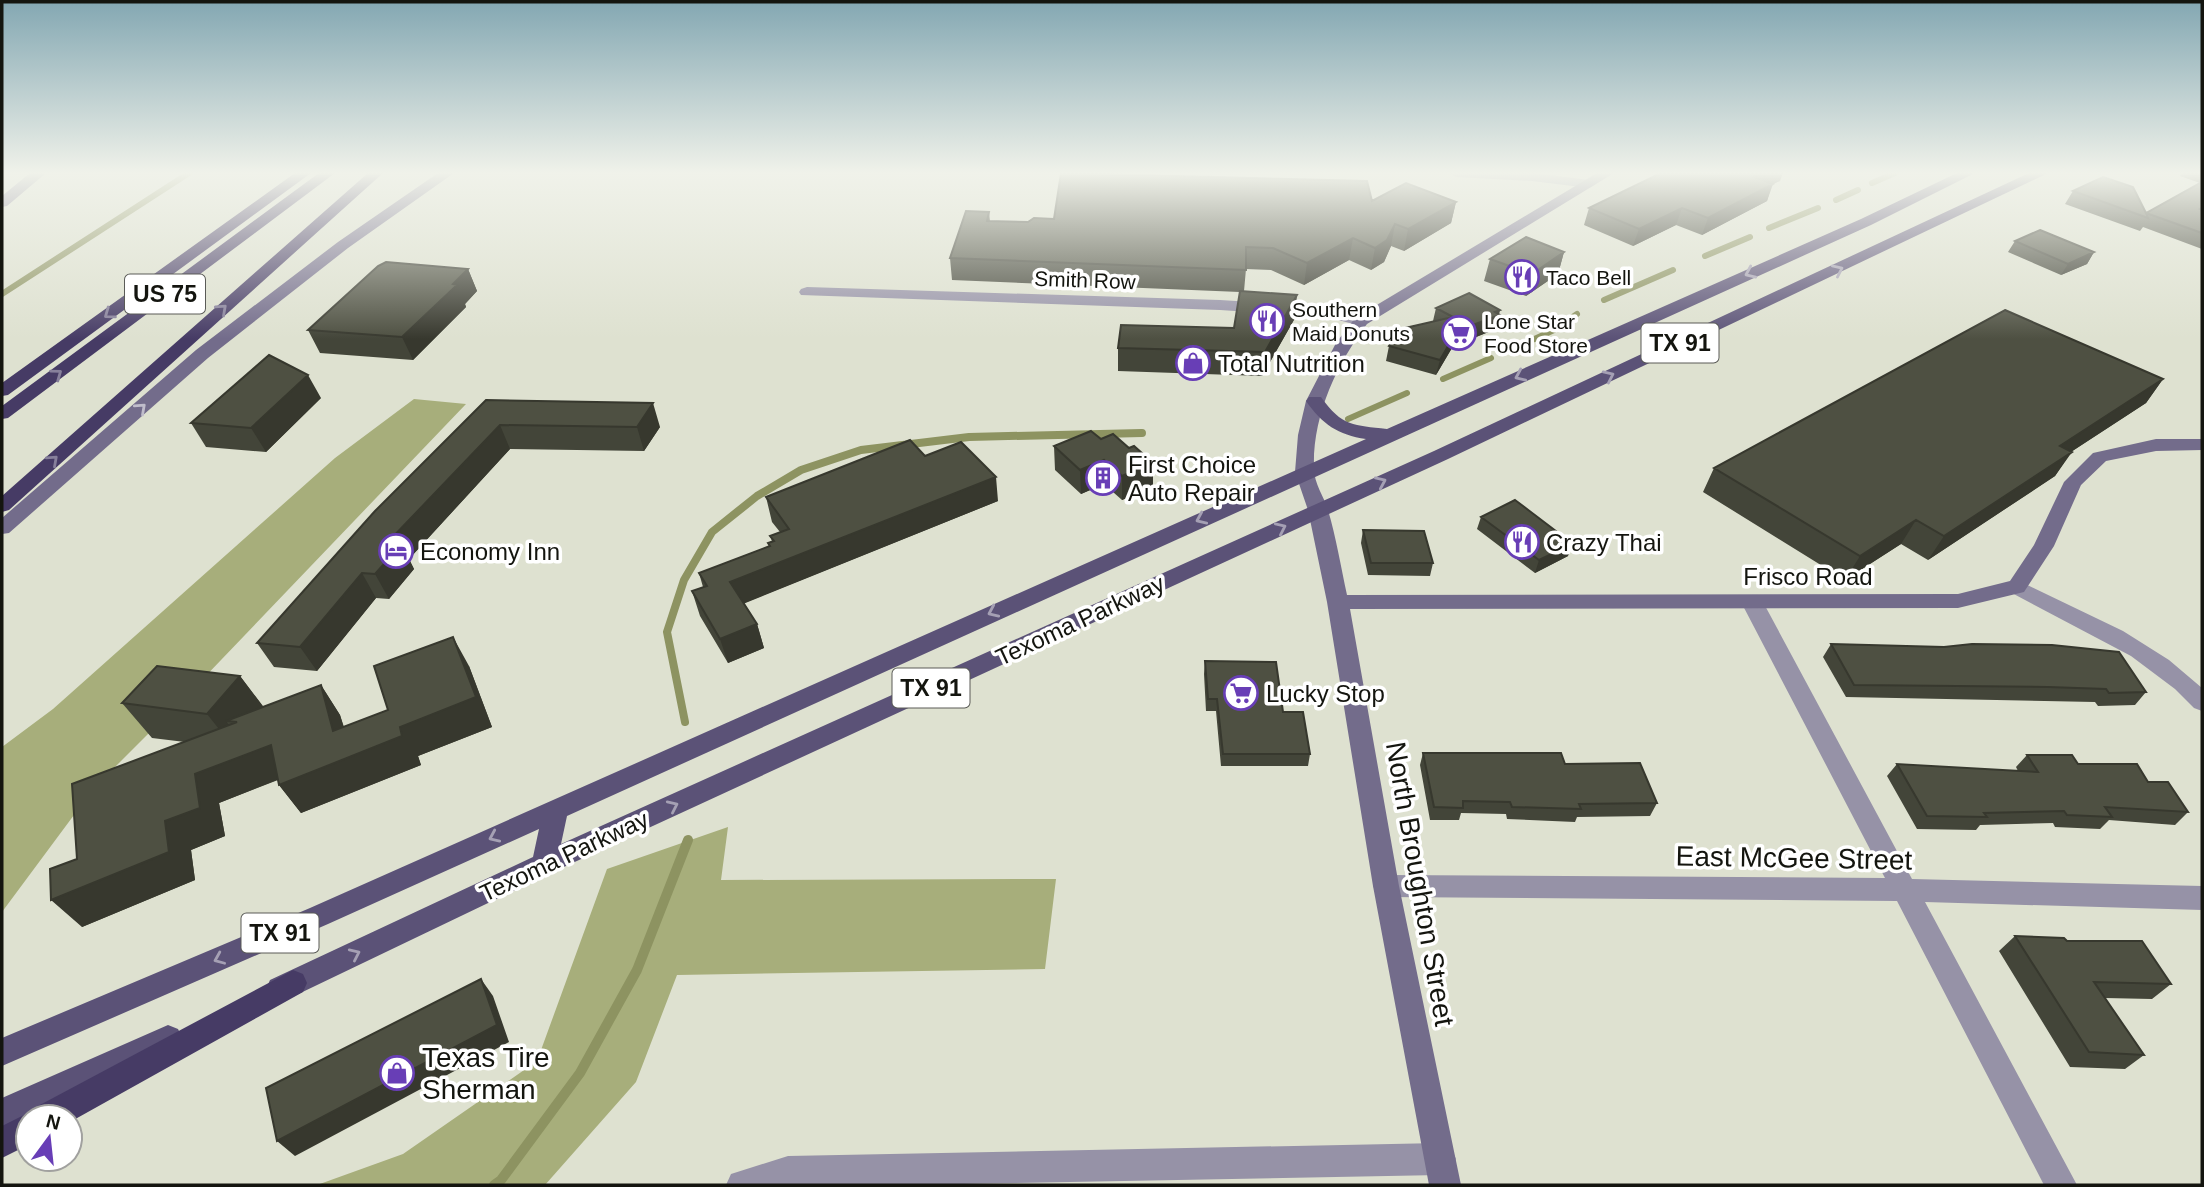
<svg xmlns="http://www.w3.org/2000/svg" width="2204" height="1187" font-family="Arial,sans-serif">
  <rect width="100%" height="100%" fill="#dee1d0"/>
  <!-- forest -->
  <path fill="#a7ae7b" d="M414 399 466 404 198 684 94 788 2 912V747L53 709 335 458Z
    M728 827 721 880 1056 879 1045 969 677 975 636 1082 545 1185H317L403 1154 537 1061 607 869Z"/>
  <g fill="none" stroke-linecap="round" stroke-linejoin="round">
    <!-- stream-far2 -->
    <path stroke="#8d9361" stroke-width="6" d="M1872 183 1895 173
      M1836 200 1858 190
      M1769 228 1818 208
      M1705 256 1750 237
      M2 294 189 173
      M1604 300 1673 270
      M1519 346 1554 330 1577 314
      M1443 379 1491 358
      M1348 419 1407 393"/>
    <!-- stream-far1 -->
    <path stroke="#8d9361" stroke-width="8" d="M685 722 667 632 684 580 712 532 757 496 801 470 861 450 969 437 1142 433"/>
    <!-- stream -->
    <path stroke="#8d9361" stroke-width="10" d="M494 1185 501 1180 580 1073 637 970 688 840"/>
    <!-- street -->
    <path fill="#9692a7" fill-rule="evenodd" d="M1449 173H1535L1589 180 1596 184 1589 188 1532 181 1456 177Z
      M807 287 1220 300 1328 307 1367 318 1369 321 1361 326 1327 317 1220 310 801 295 799 292 801 289Z
      M2017 580 2123 631 2169 660 2202 688V711L2194 708 2175 689 2131 656 2010 592 2007 587 2010 582Z
      M1752 595 1759 597 1763 602 1912 879 2202 886V910L1925 902 2077 1185H2044L1897 901 1386 897 1377 894 1373 886 1377 878 1386 875 1885 878 1741 602 1745 597Z
      M1440 1143 1451 1148 1456 1159 1451 1170 1440 1175 910 1185H726L731 1174 788 1156Z"/>
    <!-- secondary -->
    <path fill="#736c8b" fill-rule="evenodd" d="M30 173H46L7 206 2 207V196Z
      M438 173H454L348 248 208 358 9 533 2 534V518L196 350 338 242Z
      M1597 173H1614L1367 324C1336 365 1312 417 1314 469 1314 483 1324 497 1328 510 1336 537 1341 567 1347 595L1958 594 2010 581 2034 545 2064 482 2093 453 2156 439H2202V450L2156 451 2106 461 2081 485 2054 546 2024 592 1958 608 1350 609 1399 886 1461 1185H1429L1373 886 1327 602 1308 510 1295 472 1298 435 1306 401 1336 343 1355 318Z"/>
    <!-- primary -->
    <path fill="#5b5277" fill-rule="evenodd" d="M1957 173H1975L1871 225 567 816 561 844 1434 451 2029 173H2048L1448 459 553 872 290 998 280 1002 270 998 266 989 270 980 533 857 539 829 328 924 2 1066V1038L310 908 1366 439C1338 435 1322 424 1306 401L1309 397H1321C1342 427 1354 425 1387 429L1861 219Z
      M168 1025 178 1029 183 1039 178 1049 2 1128V1098Z"/>
    <!-- highway -->
    <path fill="#463b65" fill-rule="evenodd" d="M295 173H311L8 395 2 396V383Z
      M319 173H335L8 418 2 419V406Z
      M368 173H383L9 510 2 512V496Z
      M293 970 303 974 307 983 303 992 70 1122V1117H28V1145L2 1158V1126L28 1113 34 1115 38 1106Z"/>
  </g>
  <!-- wall -->
  <path fill="#434539" d="M2182 173H2202V249L2143 227 2140 231 2065 204 2073 191 2146 213 2200 183 2180 176Z
    M1780 181 1772 184 1767 201 1702 235 1676 225 1633 246 1584 225 1589 208Z
    M1372 201 1456 202 1451 223 1404 251 1391 246 1384 262 1371 270 1349 260 1304 285 1271 270 1246 269 1244 291 1295 318 1262 376 1118 371V348L1234 328 1240 292 952 280 950 258 989 212 990 221 1028 222 1054 219Z
    M2015 241 2094 252 2087 264 2061 275 2008 252Z
    M1564 252 1558 274 1526 296 1484 281 1490 259Z
    M468 269 477 291 465 304 466 307 413 360 320 353 308 330Z
    M1436 308 1500 315 1496 329 1466 341 1459 336 1436 375 1386 361 1389 346 1433 321Z
    M2163 379 2146 403 2071 452 2055 476 1928 560 1901 544 1845 580 1703 492 1714 468Z
    M321 398 266 452 206 447 191 423Z
    M486 400 660 427 644 451 510 449 409 559 414 569 389 599 376 598 317 671 274 667 257 643Z
    M1101 439 1129 448 1153 463V487L1122 500 1104 484 1081 494 1055 470 1054 446Z
    M925 456 998 501 744 603 757 624 764 648 728 663 700 616 692 591 703 587 699 573 769 546 768 543 772 541 770 536 780 532 772 522 766 497Z
    M1481 517 1568 556 1535 573 1477 529Z
    M1363 530 1433 563 1430 576 1368 575 1361 543Z
    M1831 644 2146 692 2135 705 2098 706 2095 702 1846 697 1823 657Z
    M1205 661 1283 712 1310 754 1308 766H1221L1216 711H1206L1204 674Z
    M469 666 492 727 418 756 421 765 301 813 279 785 278 780 219 803 225 836 191 850 195 880 82 927 77 859 185 742 152 738 122 703 240 676 263 707 321 685 340 715 344 727 388 710Z
    M1423 753 1565 764 1657 803 1650 816 1577 817 1575 822 1507 819 1506 814 1461 813 1459 820H1430L1420 765Z
    M2027 755 2078 764 2148 782 2188 812 2175 825 2109 820 2100 829 2055 827 2053 823 1980 825 1976 830 1917 829 1887 776 1897 764 2018 771 2016 767Z
    M2015 936 2067 941 2171 984 2152 999 2105 998 2144 1055 2125 1069 2070 1067 1999 951Z"/>
  <!-- shaded-wall -->
  <path fill="#37382e" d="M1764 173H1783L1780 181 1747 194 1754 177Z
    M1773 184 1767 201 1702 235 1708 218Z
    M1456 202 1451 223 1404 251 1408 229Z
    M1682 208 1676 225 1633 246 1639 229Z
    M1395 224 1391 246 1384 262 1371 270 1375 248Z
    M1353 238 1349 260 1304 285 1307 263Z
    M1564 252 1558 274 1526 296 1532 274Z
    M2094 252 2087 264 2061 275 2068 264Z
    M468 269 477 291 465 304 466 307 413 360 402 337Z
    M1297 295 1295 318 1262 376 1265 352Z
    M1500 310 1496 329 1466 341 1470 326Z
    M1462 322 1459 336 1436 375 1440 360Z
    M308 375 321 398 266 452 251 428Z
    M2163 379 2146 403 2043 470 2060 446Z
    M653 403 660 427 644 451 637 427Z
    M500 425 510 449 409 559 414 569 389 599 375 574 388 542Z
    M2072 452 2055 476 1928 560 1944 536Z
    M1104 460V484L1081 494 1080 470Z
    M1153 463V487L1122 500V476Z
    M996 477 998 501 738 606 730 582Z
    M1916 520 1901 544 1845 580 1860 556Z
    M1573 544 1568 556 1535 573 1539 560Z
    M362 573 376 598 317 671 300 647Z
    M757 624 764 648 728 663 720 639Z
    M453 637 469 666 492 727 418 756 421 765 301 813 279 785 333 731 321 685 340 715 352 756 400 727Z
    M240 676 266 710 237 722 226 721 241 740 234 748 207 714Z
    M271 745 292 774 219 803 225 836 191 850 195 880 82 927 51 900 165 821 195 774Z
    M481 979 493 996 509 1042 295 1156 277 1141Z"/>
  <!-- building -->
  <path fill="#4e5042" stroke="#37382e" stroke-width="2" d="M1061 173 1367 181 1372 201 1406 183 1456 202 1408 229 1395 224 1387 240 1375 248 1353 238 1307 263 1273 248 1246 247V270L950 258 966 211 989 212 987 221 1028 222 1034 218 1054 219Z
    M1661 173H1764L1754 177 1773 184 1708 218 1682 208 1639 229 1589 208Z
    M2103 177 2133 187 2146 213 2202 182V208L2200 209 2202 210V233L2146 213 2148 218 2073 191Z
    M2040 230 2094 252 2068 264 2015 241Z
    M1526 237 1564 252 1532 274 1490 259Z
    M386 262 468 269 453 284 457 285 402 337 308 330 378 266Z
    M1240 291 1297 295 1265 352 1118 348 1121 325 1234 328Z
    M1469 293 1500 310 1495 312 1500 315 1470 326 1462 322 1440 360 1389 346 1401 329 1453 317 1436 308Z
    M2005 310 2163 379 2060 446 2072 452 1944 536 1916 520 1860 556 1714 468Z
    M269 355 308 375 251 428 191 423Z
    M486 400 653 403 637 427 500 425 388 542 401 545 375 574 362 573 300 647 257 643 375 511Z
    M1091 431 1101 439 1113 434 1129 448 1134 446 1153 463 1122 476 1104 460 1080 470 1054 446Z
    M910 440 925 456 961 442 996 477 730 582 757 624 720 639 692 591 707 586 699 573 770 546 768 543 774 541 770 536 789 529 766 497Z
    M1515 500 1573 544 1539 560 1481 517Z
    M1363 530 1424 531 1433 563H1371Z
    M453 637 476 697 400 727 402 736 279 785 271 745 195 774 200 808 165 821 169 852 51 900 50 869 77 859 72 784 237 722 226 721 321 685 333 731 388 710 374 666Z
    M1831 644 1944 647 1972 644 2052 645 2119 652 2146 692 2109 693 2106 689 2048 687 1854 685Z
    M1205 661 1276 662 1283 712H1303L1310 754H1223L1217 699H1208Z
    M157 666 240 676 207 714 122 703Z
    M1423 753H1561L1565 764 1640 763 1657 803 1579 804 1581 809 1512 807 1510 802 1463 801V808L1434 807Z
    M2027 755H2072L2078 764H2137L2148 782H2168L2188 812 2105 807 2112 817 2067 815 2064 811 1984 813 1987 817 1927 816 1897 764 2038 772Z
    M2015 936 2064 938 2067 941H2142L2171 984 2094 982 2144 1055 2089 1052Z
    M481 979 497 1025 277 1141 266 1088Z"/>
  <!-- one-way arrows -->
  <defs><path id="oneway-chevron" d="M-2-3.5L2.5 0L-2 3.5" fill="none" stroke-width="1.6" stroke-linecap="round" stroke-linejoin="round" transform="scale(1.75)"/></defs>
  <g stroke="#a5a0b4">
    <use href="#oneway-chevron" transform="translate(1838 270) rotate(-25)"/>
    <use href="#oneway-chevron" transform="translate(1750 273) rotate(156)"/>
    <use href="#oneway-chevron" transform="translate(1520 376) rotate(156)"/>
    <use href="#oneway-chevron" transform="translate(1609 376) rotate(-25)"/>
    <use href="#oneway-chevron" transform="translate(1381 482) rotate(-24)"/>
    <use href="#oneway-chevron" transform="translate(1201 519) rotate(156)"/>
    <use href="#oneway-chevron" transform="translate(1281 528) rotate(-25)"/>
    <use href="#oneway-chevron" transform="translate(993 612) rotate(156)"/>
    <use href="#oneway-chevron" transform="translate(673 806) rotate(-25)"/>
    <use href="#oneway-chevron" transform="translate(494 837) rotate(156)"/>
    <use href="#oneway-chevron" transform="translate(355 954) rotate(-25)"/>
    <use href="#oneway-chevron" transform="translate(219 959) rotate(157)"/>
  </g>
  <g stroke="#87809b">
    <use href="#oneway-chevron" transform="translate(222 309) rotate(-42)"/>
    <use href="#oneway-chevron" transform="translate(109 314) rotate(144)"/>
    <use href="#oneway-chevron" transform="translate(57 374) rotate(-36)"/>
    <use href="#oneway-chevron" transform="translate(53 460) rotate(-42)"/>
  </g>
  <use stroke="#c0bdcb" href="#oneway-chevron" transform="translate(141 408) rotate(-42)"/>
  <!-- sky -->
  <linearGradient id="sky" x2="0" y2="1"><stop stop-color="#83a7b2"/><stop offset="0.51" stop-color="#f0f2ea"/><stop offset="1" stop-color="#f0f2ea" stop-opacity="0"/></linearGradient>
  <rect width="2204" height="339" fill="url(#sky)"/>
  <!-- icons -->
  <defs>
    <g id="restaurant-ring" transform="scale(1.75)"><circle r="9.5" fill="#fff" stroke="#683eb6" stroke-width="1.5"/><path d="M-5-6h1v4h1v-4h1v4h1v-4h1v5L-1.5 .5V6h-2V.5L-5-1ZM5-6V6H3V1.5H1.5Q1.5-4 5-6Z" fill="#683eb6"/></g>
    <g id="supermarket-ring" transform="scale(1.75)"><circle r="9.5" fill="#fff" stroke="#683eb6" stroke-width="1.5"/><path d="M-6-5.5h2.5l.6 2H6L4.5 2H-2.5L-4.4-4H-6ZM-1.5 3.2a1.3 1.3 0 1 0 .1 0ZM3 3.2a1.3 1.3 0 1 0 .1 0Z" fill="#683eb6"/></g>
    <g id="shop-ring" transform="scale(1.75)"><circle r="9.5" fill="#fff" stroke="#683eb6" stroke-width="1.5"/><path d="M-5-2.5h2.3a2.7 3.5 0 0 1 5.4 0H5L5.5 6h-11ZM-1.5-2.5h3a1.5 2.3 0 0 0-3 0Z" fill="#683eb6"/></g>
    <g id="building-ring" transform="scale(1.75)"><circle r="9.5" fill="#fff" stroke="#683eb6" stroke-width="1.5"/><path d="M-4-6H4V6H1V3H-1V6H-4ZM-2.5-4.3h1.7v1.8h-1.7ZM.8-4.3h1.7v1.8H.8ZM-2.5-1h1.7V.8h-1.7ZM.8-1h1.7V.8H.8Z" fill="#683eb6"/></g>
    <g id="hotel-ring" transform="scale(1.75)"><circle r="9.5" fill="#fff" stroke="#683eb6" stroke-width="1.5"/><path d="M-6-4.5h1.5V1H6V5H4.5V3h-9V5H-6ZM-4 0a1.8 1.8 0 1 1 3.6 0ZM.5 0V-2.5h3Q6-2.5 6 0Z" fill="#683eb6"/></g>
  </defs>
  <g fill-rule="evenodd">
    <use href="#restaurant-ring" x="1522" y="277"/>
    <use href="#restaurant-ring" x="1267" y="321"/>
    <use href="#supermarket-ring" x="1459" y="333"/>
    <use href="#shop-ring" x="1193" y="363"/>
    <use href="#building-ring" x="1103" y="478"/>
    <use href="#restaurant-ring" x="1522" y="542"/>
    <use href="#hotel-ring" x="396" y="551"/>
    <use href="#supermarket-ring" x="1241" y="693"/>
    <use href="#shop-ring" x="397" y="1073"/>
  </g>
  <g text-anchor="middle" dominant-baseline="central" stroke-width="7" stroke-linejoin="round" paint-order="stroke">
    <!-- far-poi labels -->
    <g font-size="21" fill="#14150f" stroke="#fff" text-anchor="start">
      <text x="1546" y="277">Taco Bell</text>
      <text x="1292" y="309">Southern<tspan x="1292" dy="24">Maid Donuts</tspan></text>
      <text x="1484" y="321">Lone Star<tspan x="1484" dy="24">Food Store</tspan></text>
    </g>
    <!-- far-street labels -->
    <g font-size="21" fill="#14150f" stroke="#fff">
      <text transform="translate(1085 280) rotate(2)">Smith Row</text>
    </g>
    <!-- shield labels -->
    <g fill="#fff" stroke="#5a5b57" stroke-width="2">
      <rect x="125" y="274.5" width="80" height="39" rx="5"/>
      <rect x="1641.5" y="323.5" width="77" height="39" rx="5"/>
      <rect x="892.5" y="668.5" width="77" height="39" rx="5"/>
      <rect x="241.5" y="913.5" width="77" height="39" rx="5"/>
    </g>
    <g font-size="23" font-weight="bold" fill="#14150f">
      <text x="165" y="294">US 75</text>
      <text x="1680" y="343">TX 91</text>
      <text x="931" y="688">TX 91</text>
      <text x="280" y="933">TX 91</text>
    </g>
    <!-- poi labels -->
    <g font-size="24" fill="#14150f" stroke="#fff" text-anchor="start">
      <text x="1218" y="363">Total Nutrition</text>
      <text x="1128" y="464">First Choice<tspan x="1128" dy="28">Auto Repair</tspan></text>
      <text x="1546" y="542">Crazy Thai</text>
      <text x="420" y="551">Economy Inn</text>
      <text x="1266" y="693">Lucky Stop</text>
    </g>
    <!-- street labels -->
    <g font-size="24" fill="#14150f" stroke="#fff">
      <text x="1808" y="576">Frisco Road</text>
      <text transform="translate(1080 620) rotate(-25)">Texoma Parkway</text>
      <text transform="translate(564 856) rotate(-25)">Texoma Parkway</text>
    </g>
    <!-- near-street labels -->
    <g font-size="28" fill="#14150f" stroke="#fff">
      <text transform="translate(1794 858) rotate(1)">East McGee Street</text>
      <text transform="translate(1420 884) rotate(80)">North Broughton Street</text>
    </g>
    <!-- near-poi labels -->
    <g font-size="28" fill="#14150f" stroke="#fff" text-anchor="start">
      <text x="422" y="1057">Texas Tire<tspan x="422" dy="32">Sherman</tspan></text>
    </g>
  </g>
  <!-- border -->
  <rect width="2204" height="1187" fill="none" stroke="#14150f" stroke-width="7"/>
  <!-- north arrow -->
  <g transform="translate(49 1138) rotate(15)"><circle r="33" fill="#ffffff" stroke="#a1a19f" stroke-width="2"/>
  <path d="M0-5L12 26L0 18L-12 26Z" fill="#683eb6"/>
  <text y="-10" font-size="19" font-weight="bold" text-anchor="middle" fill="#14150f">N</text>
  </g>
</svg>
